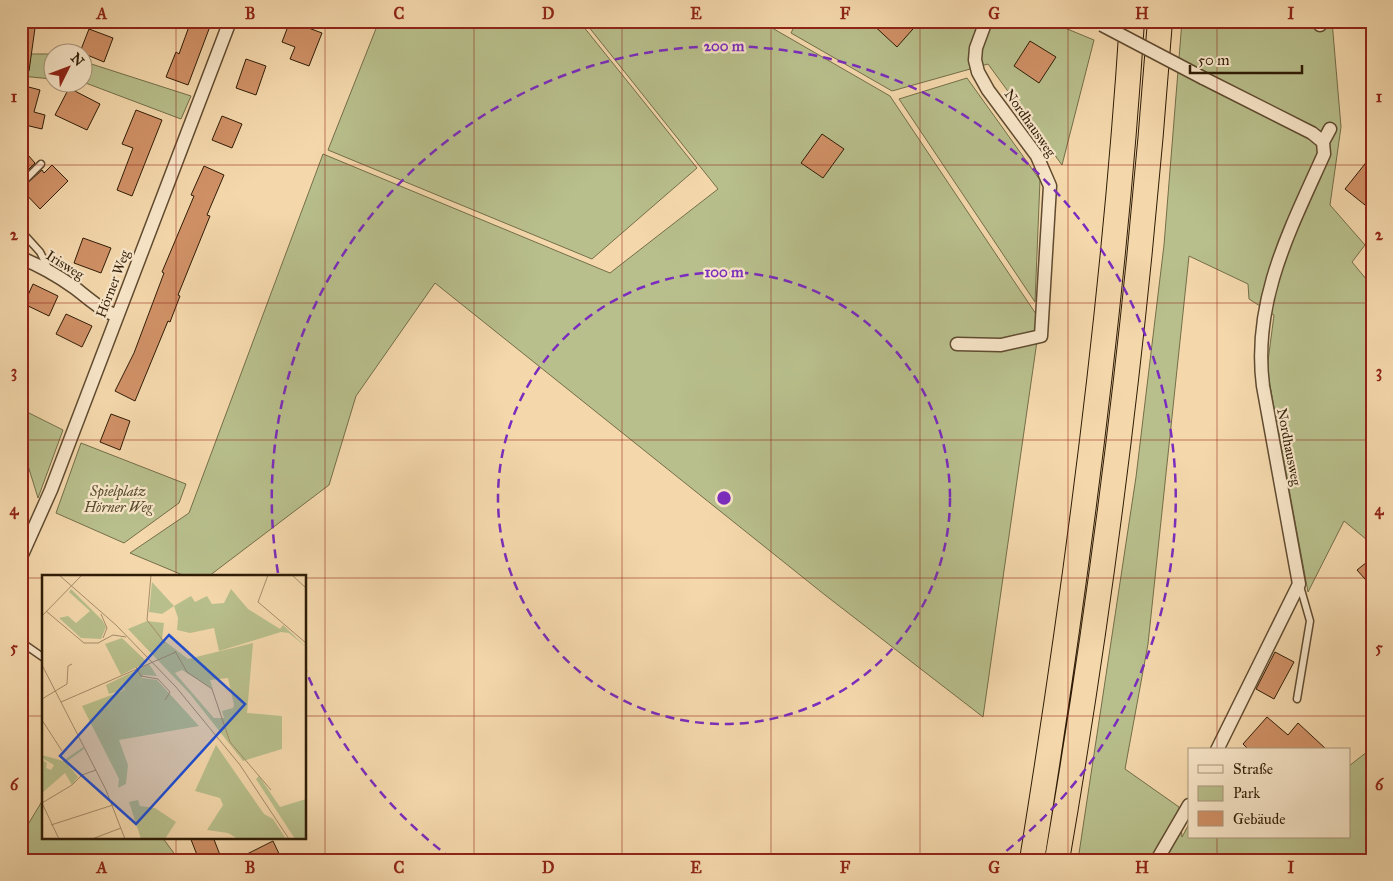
<svg xmlns="http://www.w3.org/2000/svg" width="1393" height="881" font-family="'IM FELL Great Primer',serif">
  <rect width="100%" height="100%" fill="#f4d8ac"/>
  <filter id="stains"><feTurbulence type="fractalNoise" baseFrequency=".004" numOctaves="4"/><feColorMatrix values="0 0 0 0 .2 0 0 0 0 .09 0 0 0 0 .02 0 0 0 .5 -.17"/></filter>
  <radialGradient id="worn" r=".72"><stop offset=".6" stop-color="#630" stop-opacity="0"/><stop offset="1" stop-color="#630" stop-opacity=".3"/></radialGradient>
  <!-- green -->
  <path fill="#b8bf8c" stroke="#746e49" d="M379 21H579L697 168 592 259 328 150Z
    M584 21H760L890 96 1040 320 983 717 825 595 435 283 356 396 329 485 209 576H185L130 553 189 513 323 154 610 273 718 189Z
    M797 21H1048L1094 40 1062 165 988 64 892 91 791 33Z
    M1182 21H1332L1341 127 1330 205 1365 245 1352 262 1372 286V544L1344 521 1308 592 1267 369 1274 315 1249 299 1248 284 1189 256 1148 644 1125 769 1179 807 1182 837 1189 824V837H1349V766L1372 748V860H1078L1136 477 1164 245Z
    M21 54H52V79L21 76Z
    M82 61 191 96 181 119 83 82Z
    M967 78 1040 180 1035 302 899 99Z
    M21 405 23 410 63 430 38 498 21 443Z
    M81 443 186 484 179 503 124 543 56 513Z
    M44 798V837H162L179 860H21V836Z"/>
  <!-- building -->
  <path fill="#d19167" stroke="#2f1c06" d="M21 21H36L29 71 21 70Z
    M191 21H212L188 85 166 77 176 52 179 54Z
    M290 21 322 33 309 66 290 59 295 47 282 42Z
    M869 21H920L897 47Z
    M89 29 113 38 104 62 80 52Z
    M1030 41 1056 57 1039 83 1014 66Z
    M246 59 266 66 256 95 236 88Z
    M21 85 40 90 34 112 45 115 42 129 21 124Z
    M69 88 100 104 87 130 55 115Z
    M136 110 162 120 132 196 117 190 133 148 122 144Z
    M222 116 242 124 232 148 212 140Z
    M822 134 844 149 823 178 801 163Z
    M21 147 35 163 21 177Z
    M1372 155V197L1365 205 1345 189Z
    M52 165 68 181 40 209 21 189 42 170 44 173Z
    M204 166 224 175 207 215 210 216 178 295 180 296 170 322 168 321 135 401 115 391 134 353 164 273 162 272 194 196 191 195Z
    M83 238 111 248 101 273 74 263Z
    M33 284 58 296 49 316 24 304Z
    M66 314 92 326 82 347 56 334Z
    M111 414 130 421 120 450 100 442Z
    M1372 558V587L1357 570Z
    M1275 652 1294 662 1274 699 1256 689Z
    M1267 717 1288 735 1298 723 1327 750H1249L1243 744Z
    M190 837H213L222 860H199Z
    M273 841 282 860H235Z"/>
  <g fill="none" stroke-linecap="round" stroke-linejoin="round">
    <!-- service casing -->
    <g stroke="#604b30" stroke-width="9">
      <path id="service" d="M21 184 41 164
        M21 231 40 252 49 270
        M21 642 44 658
        M1297 699 1310 621 1300 586"/>
    </g>
    <!-- minor casing -->
    <g stroke="#604b30" stroke-width="15">
      <path id="minor" d="M1320 21V25
        M1203 78 1312 133 1323 142
        M21 258C41 266 58 276 75 288 89 299 101 310 117 316
        M957 344 1001 345 1041 336 1050 186 1037 156 988 90 978 72 975 60 976 48 986 21
        M21 557 51 490 230 21
        M1217 750 1299 584 1263 386C1252 301 1290 230 1324 154L1323 142 1330 129
        M1157 860 1189 805"/>
    </g>
    <!-- motorway casing -->
    <g stroke="#2f1c06" stroke-width="26">
      <path id="motorway" d="M1032 860C1077 582 1114 302 1132 21
        M1057 860C1105 582 1139 302 1160 21"/>
    </g>
    <!-- service -->
    <use href="#service" stroke="#f8e6c9" stroke-width="6"/>
    <!-- minor -->
    <use href="#minor" stroke="#f8e6c9" stroke-width="12"/>
    <!-- motorway -->
    <use href="#motorway" stroke="#f4d8ac" stroke-width="24"/>
    <!-- minor-bridge casing -->
    <g stroke="#604b30" stroke-width="15" stroke-linecap="butt">
      <path id="minor-bridge" d="M1102 25 1203 78"/>
    </g>
    <!-- minor-bridge -->
    <use href="#minor-bridge" stroke="#f8e6c9" stroke-width="12"/>
  </g>
  <!-- grid -->
  <path fill="none" stroke="#8f2418" stroke-width="1" stroke-opacity="0.55" d="M176 21V576M325 21V860M474 21V860M622 21V860M771 21V860M920 21V860M1068 21V860M1217 21V750M21 165H1372M21 303H1372M21 440H1372M21 578H44M305 578H1372M21 716H44M305 716H1372M176 837V860M1217 837V860"/>
  <!-- distance rings -->
  <g fill="none" stroke="#7b2cbf" stroke-width="2.5" stroke-dasharray="9 6">
    <circle cx="724" cy="498" r="226"/>
    <path d="M452 859A452 452 0 0 1 306 671M278 573A452 452 0 1 1 996 859"/>
  </g>
  <g text-anchor="middle" dominant-baseline="central" stroke-width="4.5" stroke-linejoin="round" paint-order="stroke">
    <!-- street labels -->
    <g font-size="14" fill="#2f1c06" stroke="#f8e6c9">
      <text transform="translate(1030 123) rotate(55)">Nordhausweg</text>
      <text transform="translate(65 265) rotate(32)">Irisweg</text>
      <text transform="translate(113 284) rotate(-69)">Hörner Weg</text>
      <text transform="translate(1289 447) rotate(79)">Nordhausweg</text>
    </g>
    <!-- park labels -->
    <g font-size="14" font-style="italic" fill="#584d2e" stroke="#f8e6c9">
      <text x="118" y="491">Spielplatz<tspan x="118" dy="16">Hörner Weg</tspan></text>
    </g>
  </g>
  <!-- overview -->
  <g transform="translate(42 575)">
    <rect width="264" height="264" fill="#f4d8ac"/>
    <path d="M110 7 132 31 149 21 153 27 165 21 170 29 182 28 189 14 206 34 238 54 241 50 264 72 247 58 239 57 177 76 172 53 148 58 135 55 136 43 132 31 120 39 107 37ZM29 14 60 45 64 52 59 64 39 63 17 43 26 41 34 48 48 36 27 17ZM105 46 122 48 120 64 146 84 211 68 205 138 240 141V174L201 186 148 119 86 54ZM140 95 171 114 168 105 186 103 192 130 191 133 180 136 182 143H172L133 98ZM80 63 105 87 79 100 63 69ZM107 89 115 101 101 100 96 111 100 103 115 105 157 151 77 165 86 190 84 209 76 213 77 204 40 131 83 115 79 107 82 115 67 119 64 110ZM174 170 222 239 231 244 244 264H196L186 258 165 255 181 230 178 223 153 216ZM41 172 42 174 24 187 36 202 30 210 23 198 0 218V185L5 188 4 193 9 195 12 190 0 183V180L21 186ZM217 201 238 232 264 224V264H253L214 204ZM96 225 98 231 113 233 134 247 123 264H99L87 227Z" fill="#b8bf8c" fill-rule="evenodd"/>
    <path fill="none" stroke="#a58d6a" stroke-width="1" d="M17 0 74 50 134 112 198 190 247 264M109 0 105 45 123 68M226 0 216 27 264 68M250 0 264 13M4 36 42 68H56L71 60 84 62M59 39 65 53 61 63M0 41 40 0M133 76 145 97 170 114 188 167 229 215M0 90 64 215 83 264M94 92 99 101 116 104 128 117 123 125M0 124 25 109 26 91 30 89M19 127 134 77M0 145 20 176M9 250 71 230M17 264 0 228 30 210 40 200 54 195M50 264 79 253"/>
    <path fill="#1d4ed8" fill-opacity="0.15" stroke="#1d4ed8" stroke-width="2.5" d="M127 60 203 129 94 249 18 181Z"/>
    <rect width="264" height="264" fill="none" stroke="#2f1c06" stroke-width="2.5"/>
  </g>
  <circle cx="724" cy="498" r="8" fill="#7b2cbf" stroke="#f8e6c9" stroke-width="2.5"/>
  <g font-size="15" text-anchor="middle" font-weight="bold" fill="#7b2cbf" stroke="#f8e6c9" stroke-width="4.5" stroke-linejoin="round" paint-order="stroke">
    <text x="724" y="51">200 m</text>
    <text x="724" y="277">100 m</text>
  </g>
  <!-- margin -->
  <rect width="1393" height="881" fill="none" stroke="#f4d8ac" stroke-width="55"/>
  <!-- legend -->
  <rect x="1188" y="748" width="162" height="90" fill="#f8e6c9" stroke="#a8957b"/>
  <rect x="1198" y="765" width="25" height="8" fill="#f8e6c9" stroke="#a8957b"/>
  <text x="1233" y="774" font-size="15" fill="#2f1c06">Straße</text>
  <rect x="1198" y="786" width="25" height="15" fill="#b8bf8c" stroke="#a8957b"/>
  <text x="1233" y="798" font-size="15" fill="#2f1c06">Park</text>
  <rect x="1198" y="811" width="25" height="15" fill="#d19167" stroke="#a8957b"/>
  <text x="1233" y="824" font-size="15" fill="#2f1c06">Gebäude</text>
  <!-- north arrow -->
  <g transform="translate(68 68) rotate(48)"><circle r="24" fill="#f8e6c9" stroke="#a8957b"/>
  <path d="M0-4L9 19L0 12L-9 19Z" fill="#8f2418"/>
  <text y="-8" font-size="14" font-weight="bold" text-anchor="middle" fill="#2f1c06">N</text>
  </g>
  <!-- scale -->
  <path d="M1190 65v8h112v-8" fill="none" stroke="#2f1c06" stroke-width="2.5"/>
  <text x="1198" y="65" font-size="15" fill="#2f1c06" stroke="#f8e6c9" stroke-width="4" paint-order="stroke">50 m</text>
  <rect x="28" y="28" width="1338" height="826" fill="none" stroke="#8f2418" stroke-width="2"/>
  <g font-size="16" text-anchor="middle" font-weight="bold" fill="#8f2418">
    <text x="102" y="19">A</text>
    <text x="250" y="19">B</text>
    <text x="399" y="19">C</text>
    <text x="548" y="19">D</text>
    <text x="696" y="19">E</text>
    <text x="845" y="19">F</text>
    <text x="994" y="19">G</text>
    <text x="1142" y="19">H</text>
    <text x="1291" y="19">I</text>
    <text x="14" y="102">1</text>
    <text x="1379" y="102">1</text>
    <text x="14" y="240">2</text>
    <text x="1379" y="240">2</text>
    <text x="14" y="377">3</text>
    <text x="1379" y="377">3</text>
    <text x="14" y="515">4</text>
    <text x="1379" y="515">4</text>
    <text x="14" y="653">5</text>
    <text x="1379" y="653">5</text>
    <text x="14" y="790">6</text>
    <text x="1379" y="790">6</text>
    <text x="102" y="873">A</text>
    <text x="250" y="873">B</text>
    <text x="399" y="873">C</text>
    <text x="548" y="873">D</text>
    <text x="696" y="873">E</text>
    <text x="845" y="873">F</text>
    <text x="994" y="873">G</text>
    <text x="1142" y="873">H</text>
    <text x="1291" y="873">I</text>
  </g>
  <rect width="100%" height="100%" filter="url(#stains)"/>
  <rect width="100%" height="100%" fill="url(#worn)"/>
</svg>
